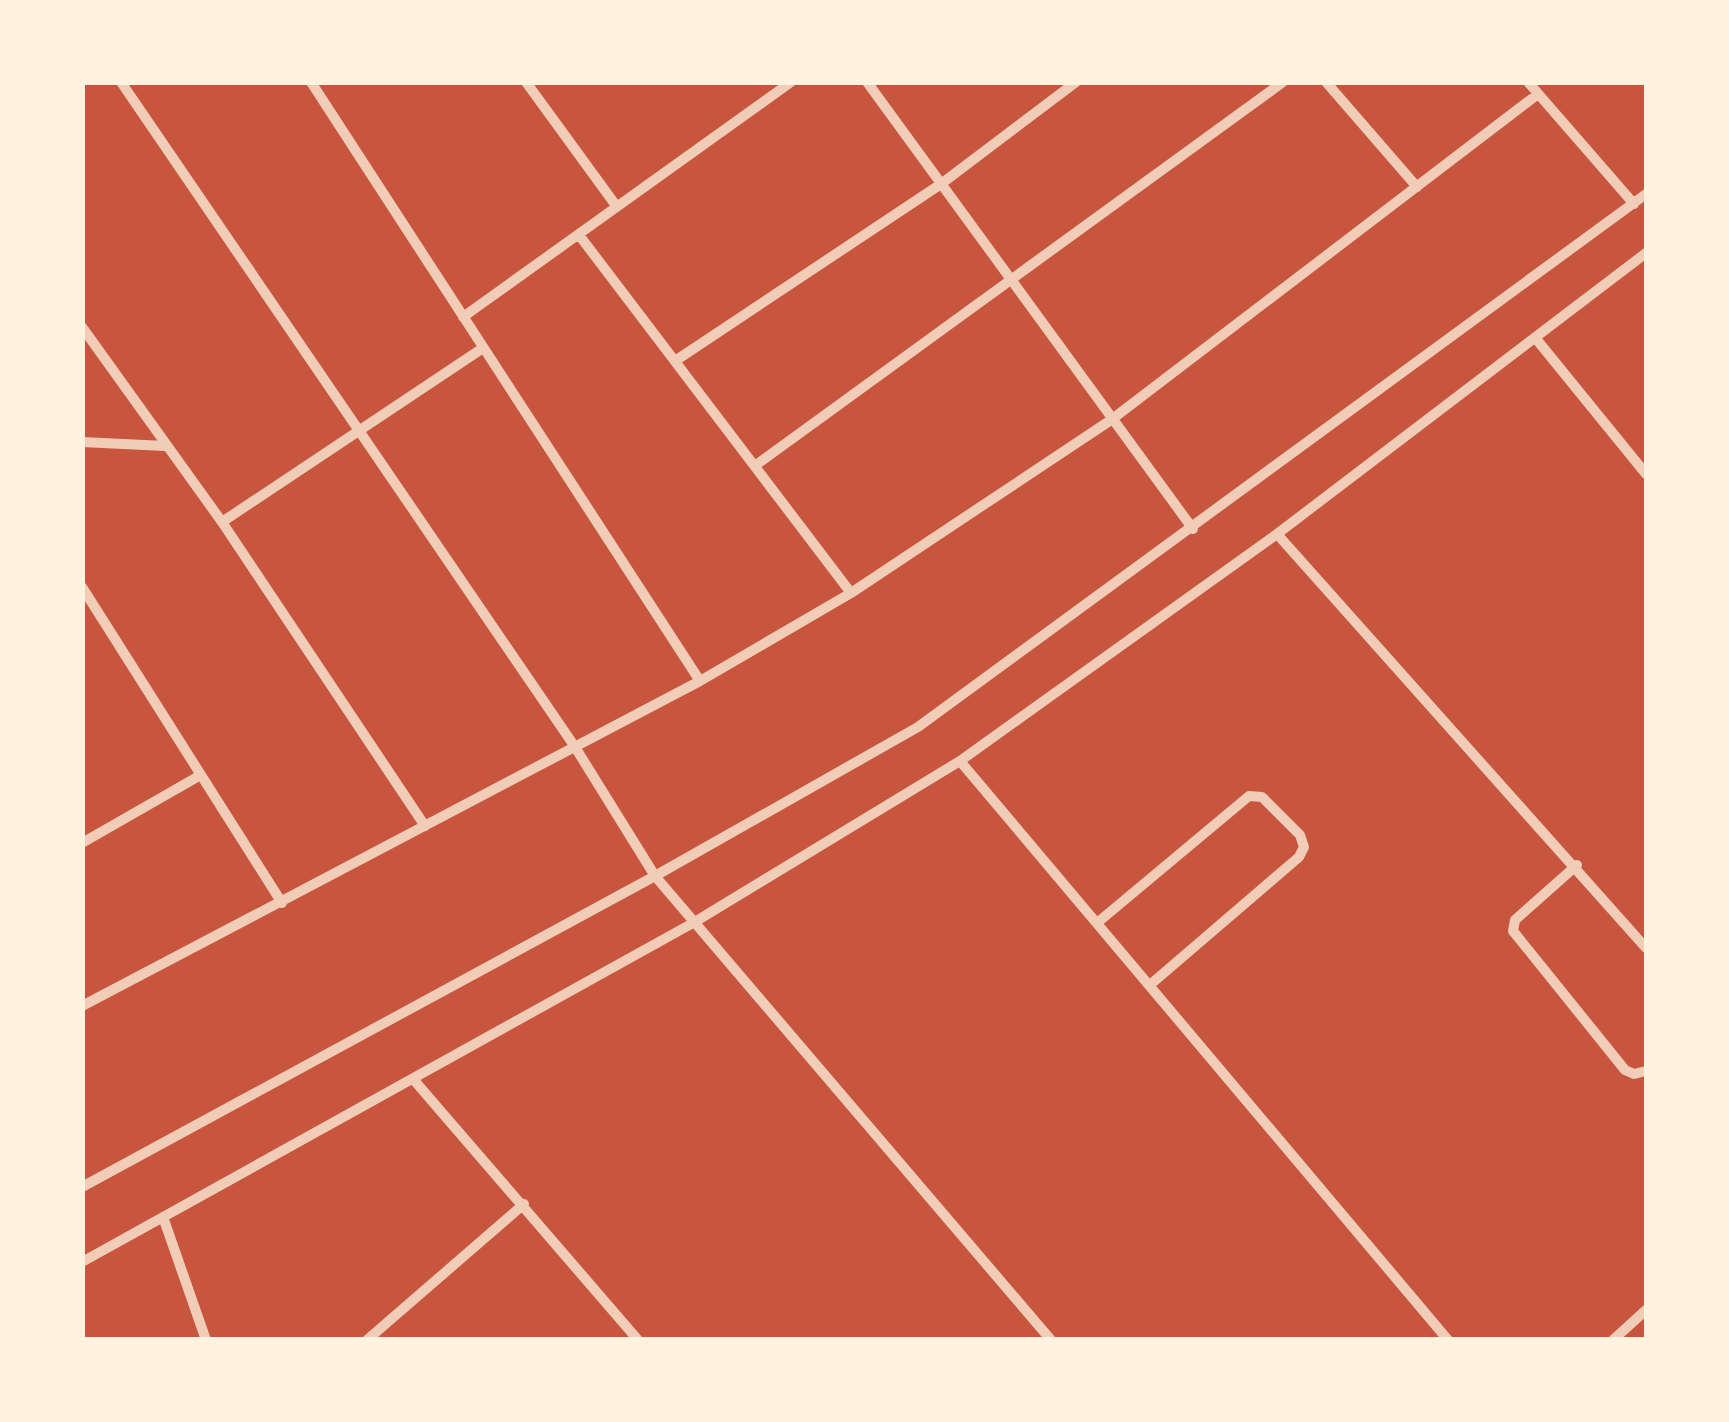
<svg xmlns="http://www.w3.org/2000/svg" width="1729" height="1422" font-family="Bitter,serif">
  <rect width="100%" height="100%" fill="#c8553d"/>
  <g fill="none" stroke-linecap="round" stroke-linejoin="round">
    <!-- minor -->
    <path stroke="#f1ccb7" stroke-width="10" d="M121 82 575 747 655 876 1051 1340
      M311 82 700 681
      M526 82 617 207
      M867 82 1193 529
      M1326 82 1417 187
      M1528 82 1634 204
      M579 235 851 593
      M463 317 791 82
      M82 327 222 522 425 826
      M1537 340 1646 474
      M675 361 941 184 1076 82
      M82 442 165 446
      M756 465 1283 82
      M222 522 483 348
      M1277 534 1646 948
      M82 587 282 903
      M960 761 1448 1340
      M82 843 199 776
      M1577 865 1515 920 1513 931 1625 1070 1634 1074 1646 1071
      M1097 923 1249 796 1262 797 1300 835 1304 847 1299 857 1151 984
      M82 1006 700 681 851 593 1111 420 1538 94
      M413 1079 638 1340
      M82 1187 655 876 918 727 1646 194
      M163 1217 206 1340
      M82 1262 693 923 960 761 1277 534 1646 253
      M367 1340 524 1204
      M1613 1340 1646 1310"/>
  </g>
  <!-- border -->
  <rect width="1729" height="1422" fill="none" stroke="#fff3e0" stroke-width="170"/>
</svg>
